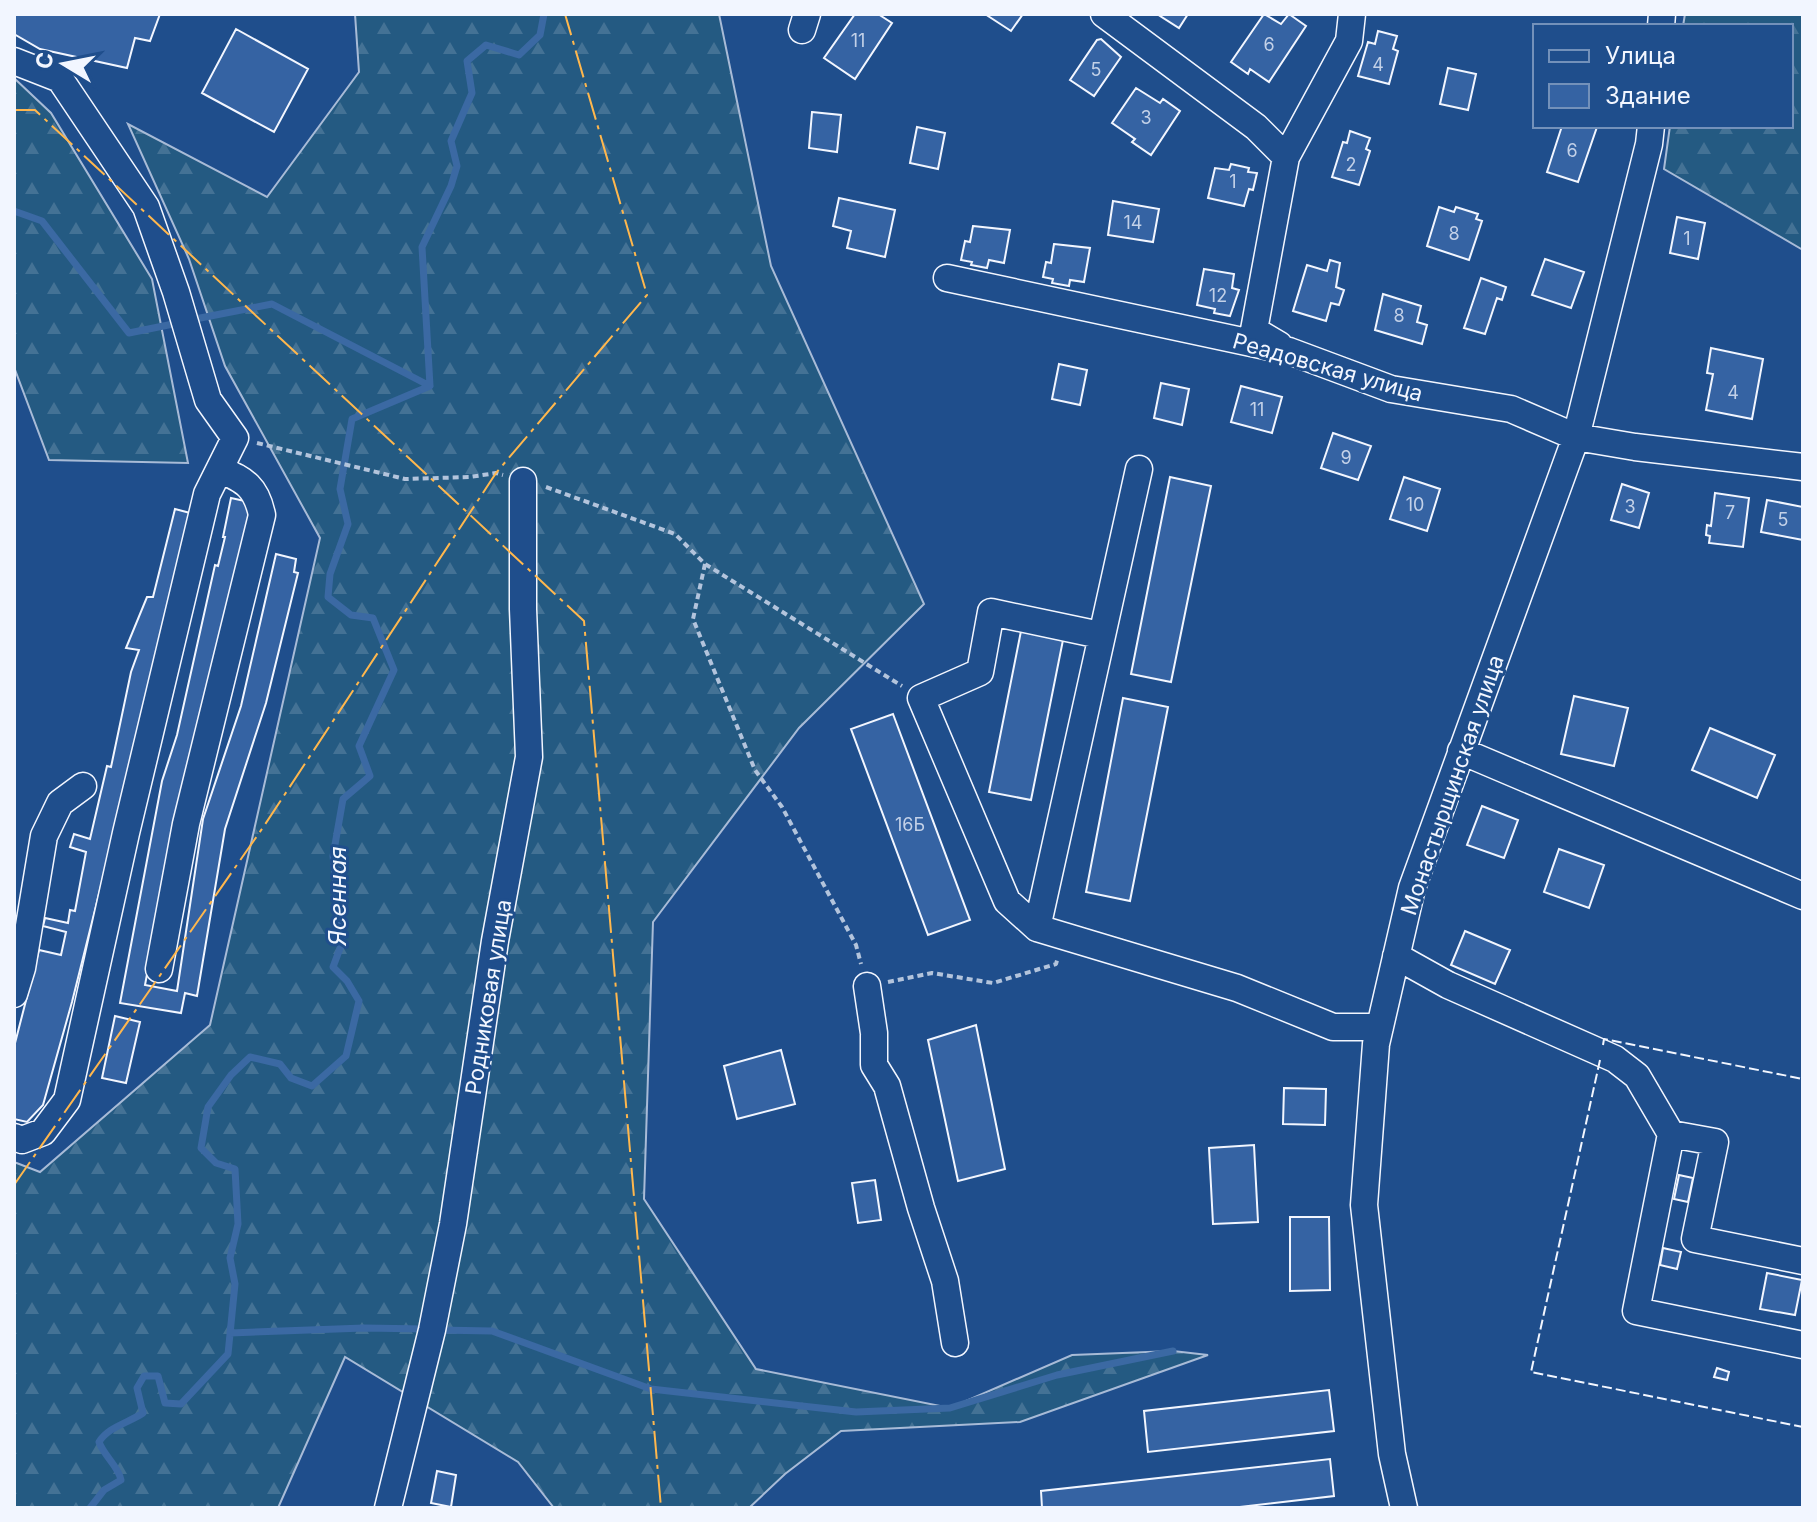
<svg xmlns="http://www.w3.org/2000/svg" width="1817" height="1522" font-family="Inter,sans-serif">
  <defs>
    <pattern id="forest-firs" width="22" height="20" patternUnits="userSpaceOnUse" patternTransform="scale(2)"><rect width="22" height="20" fill="#245a82"/><path d="M5 1l3.5 6h-7zM16 11l3.5 6h-7z" fill="#447295"/></pattern>
  </defs>
  <rect width="100%" height="100%" fill="#1f4e8c"/>
  <!-- forest -->
  <path fill="url(#forest-firs)" stroke="#a8bbd7" stroke-width="2" d="M355 14H719L771 266 924 604 799 728 653 922 644 1199 756 1369 950 1408 1072 1355 1173 1351 1208 1355 1020 1422 841 1431 785 1474 749 1508H554L518 1462 345 1357 278 1508H14V1162L40 1172 210 1025 320 538 225 366 189 259 128 124 267 197 359 72Z
    M1685 14H1803V250L1664 169 1670 126H1791V26H1683Z
    M14 78 51 113 152 279 188 463 49 460 14 367Z"/>
  <g fill="none" stroke-linecap="round" stroke-linejoin="round">
    <!-- stream -->
    <path stroke="#3b69a3" stroke-width="7" d="M14 211 42 221 129 333 178 323
      M190 320 272 304 430 386
      M438 1330 492 1331 651 1389 856 1412 950 1408 1057 1375 1173 1351
      M230 1333 364 1328 426 1329
      M90 1508 104 1490 121 1480C119 1467 104 1456 99 1442 108 1427 128 1423 143 1413L137 1388 144 1376H158L165 1403 181 1404 228 1354 235 1284 230 1258 238 1224 235 1169 216 1163 201 1148 208 1107 231 1075 250 1057 280 1064 291 1078 312 1086 346 1056 359 1001 347 981 333 967 342 943 333 856 343 799 370 776 359 746 394 670 373 618 351 615 328 597 330 574 348 524 340 489 352 419 430 386 422 247 451 186 457 166 451 141 472 93 467 61 486 45 519 55 540 35 544 14"/>
  </g>
  <!-- building -->
  <path fill="#3563a3" stroke="#f2f6ff" stroke-width="2" d="M14 14H160L150 41 135 38 127 68 40 49 14 34Z
    M855 14H878L892 23 855 79 824 58Z
    M985 14H1023L1011 31Z
    M1157 14H1188L1179 28Z
    M1264 14 1281 24 1289 14 1306 26 1269 82 1250 69 1248 74 1231 62Z
    M236 29 308 69 274 132 202 93Z
    M1378 31 1397 36 1393 49 1398 51 1389 84 1358 76 1368 42 1375 44Z
    M1101 39 1121 57 1094 96 1070 80 1097 40Z
    M1448 68 1476 74 1468 110 1440 104Z
    M1136 88 1160 103 1163 99 1180 111 1151 155 1132 142 1135 139 1112 123Z
    M812 112 841 115 837 152 809 148Z
    M1562 126 1597 127 1578 182 1547 172Z
    M917 127 945 133 938 169 910 163Z
    M1350 131 1370 138 1366 149 1370 151 1359 185 1332 177 1343 142 1347 143Z
    M1231 164 1249 168 1248 172 1257 173 1253 190 1249 189 1244 206 1208 198 1215 168 1229 170Z
    M839 198 895 210 885 257 847 248 851 231 833 226Z
    M1113 201 1159 209 1153 242 1108 235Z
    M1439 207 1454 212 1456 207 1478 214 1476 219 1482 221 1469 260 1427 246Z
    M1677 217 1705 223 1698 259 1670 253Z
    M973 226 1010 230 1004 263 989 260 987 268 971 265 972 262 961 260 965 241 970 242Z
    M1054 244 1090 248 1084 282 1070 280 1069 286 1052 283 1053 279 1043 277 1046 262 1051 263Z
    M1545 259 1584 272 1571 308 1532 295Z
    M1330 260 1340 263 1336 287 1344 290 1339 305 1331 303 1326 321 1293 311 1307 265 1327 271Z
    M1204 269 1234 274 1232 288 1239 290 1230 316 1214 313 1215 309 1197 305Z
    M1481 278 1506 287 1502 300 1497 298 1485 334 1464 328Z
    M1383 294 1421 306 1417 322 1427 325 1422 344 1375 330Z
    M1711 348 1763 359 1752 419 1706 410 1713 374 1707 373Z
    M1059 364 1087 370 1080 405 1052 399Z
    M1161 383 1189 389 1182 425 1154 418Z
    M1241 386 1282 397 1272 433 1231 422Z
    M1333 433 1371 446 1358 480 1321 468Z
    M1170 477 1211 486 1171 682 1131 674Z
    M1404 477 1440 489 1427 531 1390 519Z
    M1622 484 1649 493 1639 528 1611 520Z
    M1715 493 1749 498 1743 547 1709 543 1710 536 1706 535 1707 525 1711 526Z
    M231 498 254 503 174 831 145 985 177 991 203 819 241 706 276 554 296 559 294 572 298 573 266 703 225 829 197 996 185 993 181 1013 120 1003 162 781 177 735 215 565 218 566 225 537H223Z
    M1767 500 1803 507V540L1761 532Z
    M175 509 194 514 72 1002 43 1105 27 1122 14 1119V1047L39 950 61 955 66 932 43 926 45 918 68 923 70 910 75 911 86 852 70 847 74 834 90 839 107 766 111 767 131 672 139 650 126 648 147 597H153Z
    M1023 621 1065 630 1031 800 989 792Z
    M1574 696 1628 708 1614 766 1561 754Z
    M1123 698 1168 707 1130 901 1086 892Z
    M893 714 970 920 928 935 851 729Z
    M1710 728 1775 755 1757 798 1692 770Z
    M1482 806 1518 820 1504 858 1467 845Z
    M1559 849 1604 865 1589 908 1544 892Z
    M1465 931 1510 950 1495 984 1451 965Z
    M115 1016 140 1022 126 1083 102 1078Z
    M976 1025 1005 1169 958 1181 928 1040Z
    M781 1050 795 1104 737 1119 724 1066Z
    M1284 1088 1326 1089 1325 1125 1283 1124Z
    M1254 1145 1258 1222 1213 1224 1209 1148Z
    M1679 1175 1693 1178 1688 1202 1674 1199Z
    M875 1180 881 1220 858 1223 852 1183Z
    M1290 1217H1329L1330 1290 1290 1291Z
    M1663 1248 1681 1252 1677 1269 1660 1265Z
    M1767 1273 1802 1280 1795 1315 1760 1309Z
    M1717 1368 1729 1372 1727 1380 1714 1377Z
    M1329 1390 1334 1431 1148 1452 1144 1411Z
    M1330 1459 1334 1496 1231 1508H1042L1041 1491Z
    M437 1471 456 1475 451 1507 431 1503Z"/>
  <g fill="none" stroke-linecap="round" stroke-linejoin="round">
    <!-- minor casing -->
    <g stroke="#f2f6ff" stroke-width="29">
      <path id="minor" d="M1104 14 1256 127 1286 157 1254 330 1279 345
        M1661 26 1662 14
        M802 30 807 14
        M14 61 60 79 146 207 176 292 208 400 235 438 207 494 126 833 67 1100 43 1132 22 1140 14 1137
        M1286 157 1349 41 1352 14
        M947 278 1289 351 1391 389 1511 409 1576 437 1635 447 1803 467
        M1139 469 1037 928 1237 988 1333 1027H1380
        M1461 751 1803 896
        M1037 928 1007 901 921 698 980 672 991 612 1100 635
        M1396 956 1448 985 1615 1059 1637 1076 1671 1134 1636 1311 1803 1345
        M159 969 186 824 262 515C256 486 245 481 220 469
        M867 986 874 1033V1065L887 1086 921 1208 945 1281 955 1343
        M14 994 22 968 44 836 60 803 83 786
        M1671 1134 1715 1142 1695 1239 1803 1261
        M388 1508 432 1330 453 1224 495 941 529 757 523 609V481
        M1404 1508 1392 1454 1364 1205 1376 1044 1412 888 1576 437 1649 144 1651 126"/>
    </g>
    <!-- path -->
    <path stroke="#b3c4dc" stroke-width="4" stroke-dasharray="6 4" stroke-linecap="butt" d="M257 443 405 479 470 477 496 473 503 475
      M546 487 675 534 705 564 902 686
      M705 564 693 619 755 770 782 807 856 945 861 964
      M888 982 932 973 993 983 1056 964 1058 957"/>
    <!-- minor -->
    <use href="#minor" stroke="#1f4e8c" stroke-width="26"/>
    <!-- fence -->
    <path stroke="#f2f6ff" stroke-width="2" stroke-dasharray="10 4" stroke-linecap="butt" d="M1603 1045 1604 1039 1803 1079
      M1600 1060 1531 1372 1803 1427"/>
    <!-- power -->
    <path stroke="#ffb74d" stroke-width="2" stroke-dasharray="28 6 4 6" stroke-linecap="butt" d="M14 110H35L584 621 661 1508
      M14 1185 264 826 496 473 647 295 565 14"/>
  </g>
  <g text-anchor="middle" dominant-baseline="central" stroke-width="6" stroke-linejoin="round" paint-order="stroke">
    <!-- number labels -->
    <g font-size="18" fill="#c3d1e8">
      <text x="858" y="40">11</text>
      <text x="1269" y="44">6</text>
      <text x="1378" y="64">4</text>
      <text x="1096" y="69">5</text>
      <text x="1146" y="117">3</text>
      <text x="1572" y="150">6</text>
      <text x="1351" y="164">2</text>
      <text x="1233" y="181">1</text>
      <text x="1133" y="222">14</text>
      <text x="1454" y="233">8</text>
      <text x="1687" y="238">1</text>
      <text x="1218" y="295">12</text>
      <text x="1399" y="315">8</text>
      <text x="1733" y="392">4</text>
      <text x="1257" y="409">11</text>
      <text x="1346" y="457">9</text>
      <text x="1415" y="504">10</text>
      <text x="1630" y="506">3</text>
      <text x="1730" y="512">7</text>
      <text x="1783" y="519">5</text>
      <text x="910" y="824">16Б</text>
    </g>
    <!-- street labels -->
    <g font-size="22" fill="#f2f6ff" stroke="#1f4e8c">
      <text transform="translate(1328 367) rotate(16)">Реадовская улица</text>
      <text transform="translate(1452 785) rotate(-71)">Монастырщинская улица</text>
      <text transform="translate(488 997) rotate(-81)">Родниковая улица</text>
    </g>
    <!-- water labels -->
    <g font-size="24" font-style="italic" fill="#f2f6ff" stroke="#1f4e8c">
      <text transform="translate(337 896) rotate(-90)">Ясенная</text>
    </g>
  </g>
  <!-- border -->
  <rect width="1817" height="1522" fill="none" stroke="#f2f6ff" stroke-width="32"/>
  <!-- legend -->
  <rect x="1533" y="24" width="260" height="104" fill="#1f4e8c" stroke="#7391ba" stroke-width="2"/>
  <rect x="1549" y="50" width="40" height="12" fill="#1f4e8c" stroke="#7391ba" stroke-width="2"/>
  <text x="1605" y="64" font-size="24" fill="#f2f6ff">Улица</text>
  <rect x="1549" y="84" width="40" height="24" fill="#3563a3" stroke="#7391ba" stroke-width="2"/>
  <text x="1605" y="104" font-size="24" fill="#f2f6ff">Здание</text>
  <!-- north arrow -->
  <g transform="translate(64 64) rotate(280)" stroke="#1f4e8c" stroke-width="6" paint-order="stroke">
  <path d="M0-6L14 30L0 20L-14 30Z" fill="#f2f6ff"/>
  <text y="-12" font-size="22" font-weight="bold" text-anchor="middle" fill="#f2f6ff">С</text>
  </g>
</svg>
